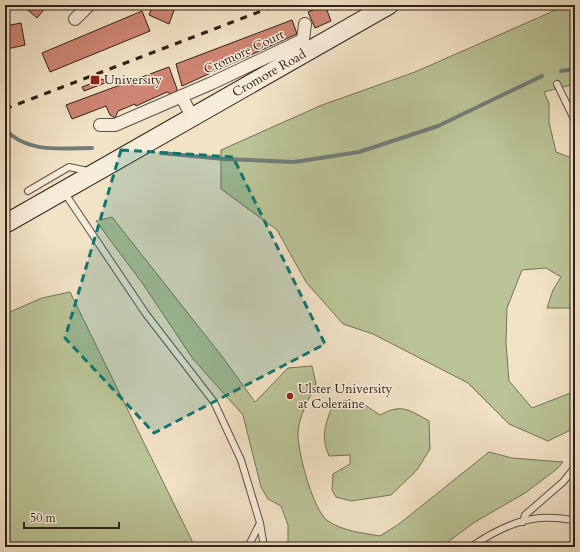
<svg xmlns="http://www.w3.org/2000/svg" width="580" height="552" font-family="Cardo,serif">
  <rect width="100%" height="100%" fill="#f2e2c6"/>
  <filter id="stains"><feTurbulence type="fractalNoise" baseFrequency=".005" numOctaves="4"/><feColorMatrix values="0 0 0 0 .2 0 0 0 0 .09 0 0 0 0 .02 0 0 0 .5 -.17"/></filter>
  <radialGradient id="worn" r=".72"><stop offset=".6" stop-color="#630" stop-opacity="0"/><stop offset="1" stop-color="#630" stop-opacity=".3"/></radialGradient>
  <!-- green -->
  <path fill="#bac396" stroke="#767258" d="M564 5H575V84L544 92 549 103V122L556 152 575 159V310L568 308H547L553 290 561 277 546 268 522 270 507 308 506 343 509 381 532 408 573 392 575 395V428L548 441 509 424 468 383 373 334 343 324 306 282 277 230 221 189V150L322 105 415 72 549 13Z
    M112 217 224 359 255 402 288 368 312 366 316 384C309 399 299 416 298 432 297 450 313 511 328 521 343 531 362 533 380 536L399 524 489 452 512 458 563 462 557 469 525 493 475 522 441 547H288V525L281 506 268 499 261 487 243 415 193 359 143 284 96 221Z
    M70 292 195 547H5V314L42 298Z
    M349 400 365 405 380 415C402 403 409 410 429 421L430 449 417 470 391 495 351 501 336 497 332 490 333 474 350 464V455L329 456C320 435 326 424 333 403Z"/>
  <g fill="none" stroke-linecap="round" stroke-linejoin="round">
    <!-- stream -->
    <path stroke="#727e7a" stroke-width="4" d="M561 71 575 69
      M5 129C27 154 63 148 92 148
      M161 153 224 159 294 162 359 152 438 126 542 76"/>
  </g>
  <!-- building -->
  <path fill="#ce8573" stroke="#312119" d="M22 5H48L37 18Z
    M153 5H176L169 24 149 15Z
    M325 5 331 21 315 28 308 12Z
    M142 11 150 31 50 72 42 53Z
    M292 20 297 34 182 86 176 64Z
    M21 23 25 45 7 49 5 26Z
    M5 36 8 52 5 53Z
    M169 67 177 89 174 95 167 92 136 106 135 104 118 111 115 118 110 115 106 106 72 119 66 105Z
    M103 79 105 83 84 91 82 87Z"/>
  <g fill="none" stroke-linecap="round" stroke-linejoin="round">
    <!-- lane casing -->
    <g stroke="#615144" stroke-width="8">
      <path id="lane" d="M557 84 575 121
        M28 191 69 167 88 171
        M64 192 146 314 214 402 241 460 260 523 264 547
        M523 522 525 515 563 482 575 467
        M248 547 260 523
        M471 547C491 533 515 520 540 518 552 517 564 519 575 520"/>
    </g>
    <!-- street casing -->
    <g stroke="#615144" stroke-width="14">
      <path id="street" d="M75 19 89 5
        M181 96 193 118
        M100 125H115L212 83 303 40 305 24"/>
    </g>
    <!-- secondary casing -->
    <g stroke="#312119" stroke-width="20">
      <g id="secondary">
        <path id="s1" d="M5 224 389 5"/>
      </g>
    </g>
    <!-- lane -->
    <use href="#lane" stroke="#f7ecda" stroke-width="6"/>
    <!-- street -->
    <use href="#street" stroke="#f7ecda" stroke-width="12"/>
    <!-- secondary -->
    <use href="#secondary" stroke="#f7ecda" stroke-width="18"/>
    <!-- rail -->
    <path stroke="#312119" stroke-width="3" stroke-dasharray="7 7" stroke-linecap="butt" d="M5 109 277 5"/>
  </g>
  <!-- marked area -->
  <path fill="#0f766e" fill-opacity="0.2" stroke="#0f766e" stroke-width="3" stroke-dasharray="8 5" stroke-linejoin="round" d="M121 150 233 157 325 344 154 433 65 338Z"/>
  <!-- markers -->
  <g fill="#8f2418" stroke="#f7ecda" stroke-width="1.5">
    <rect x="90" y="75" width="10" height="10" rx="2"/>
    <circle cx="290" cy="396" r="4"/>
  </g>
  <g text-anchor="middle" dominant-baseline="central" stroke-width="3" stroke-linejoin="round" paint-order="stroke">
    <!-- street labels -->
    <g font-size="13" fill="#312119" stroke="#f7ecda">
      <text transform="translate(244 52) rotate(-25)">Cromore Court</text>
      <text stroke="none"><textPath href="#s1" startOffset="304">Cromore Road</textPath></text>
    </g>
    <!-- poi labels -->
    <g font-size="13" fill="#312119" stroke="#f7ecda" text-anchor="start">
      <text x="104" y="80">University</text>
      <text x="298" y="389">Ulster University<tspan x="298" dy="15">at Coleraine</tspan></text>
    </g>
  </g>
  <!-- margin -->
  <rect width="580" height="552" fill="none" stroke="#f2e2c6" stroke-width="20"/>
  <rect x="6" y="6" width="568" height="540" fill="none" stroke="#312119" stroke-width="2"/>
  <rect x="10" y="10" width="560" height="532" fill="none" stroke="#312119"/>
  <!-- scale -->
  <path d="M24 522v6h95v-6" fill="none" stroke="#312119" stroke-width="2"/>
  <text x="30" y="522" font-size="12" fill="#312119" stroke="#f7ecda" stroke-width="3" paint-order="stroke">50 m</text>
  <rect width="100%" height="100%" filter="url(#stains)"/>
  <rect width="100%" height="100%" fill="url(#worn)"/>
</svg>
